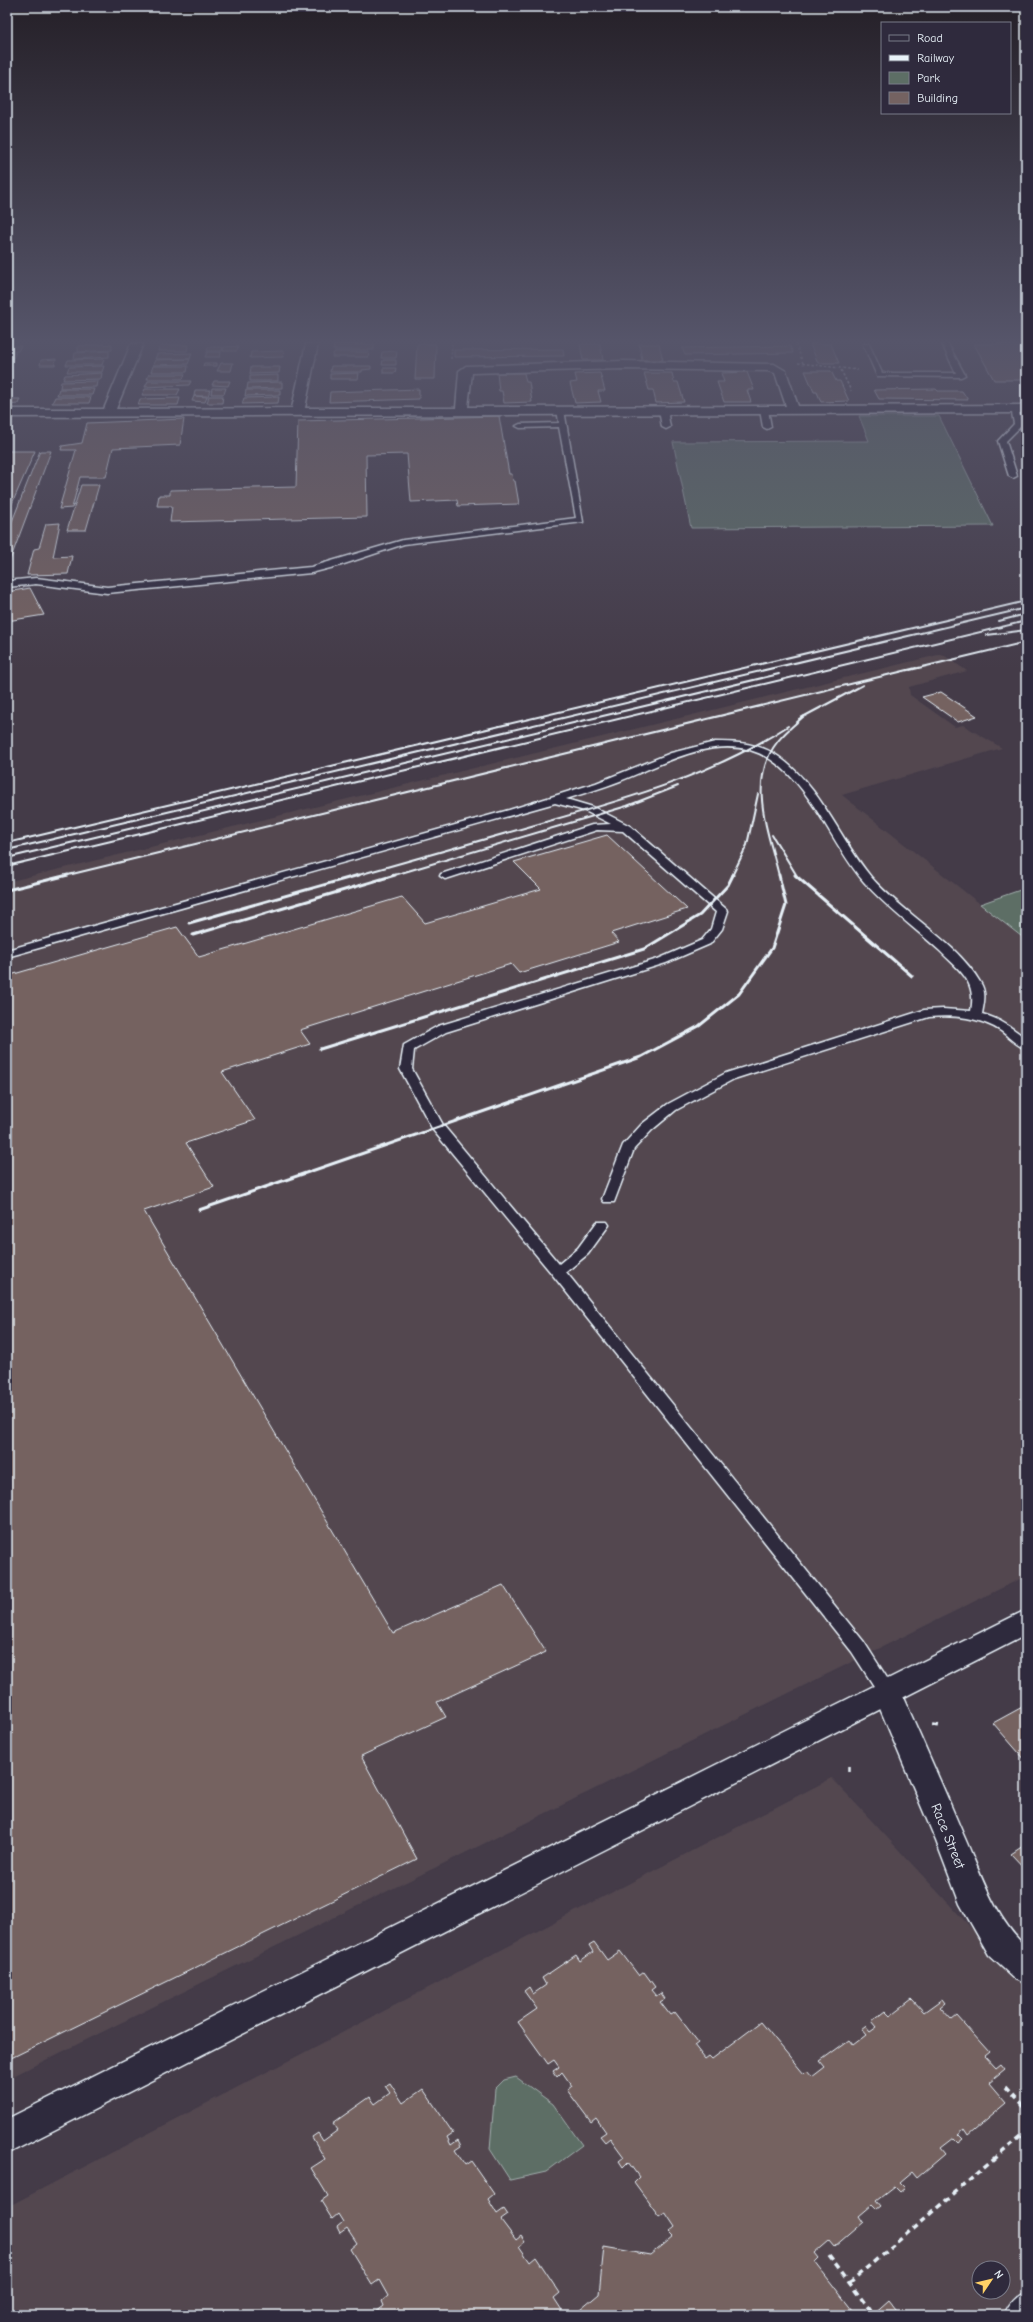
<svg xmlns="http://www.w3.org/2000/svg" width="1033" height="2322" font-family="'Comic Neue',sans-serif">
  <rect width="100%" height="100%" fill="#443b48"/>
  <filter id="ink" filterUnits="userSpaceOnUse"><feTurbulence type="fractalNoise" baseFrequency=".025" numOctaves="2"/><feDisplacementMap in="SourceGraphic" scale="8" xChannelSelector="R" yChannelSelector="G"/><feConvolveMatrix kernelMatrix="1 2 1 2 8 2 1 2 1" color-interpolation-filters="sRGB"/></filter>
  <g filter="url(#ink)">
    <!-- built -->
    <path fill="#524750" fill-rule="evenodd" d="M942 654 967 671 909 687 910 695 955 727 963 725 1002 748 842 795 1026 940V1576L7 2079V882Z
      M832 1778 1026 1987V2315H7V2207ZM979 2268H1003V2292H979Z"/>
    <!-- green -->
    <path fill="#5d6e65" stroke="#a2b0ae" d="M859 416H939L993 526 691 528 673 442 869 441Z
      M1026 888V940L980 904Z
      M516 2077 553 2104 582 2145 546 2172 510 2180 490 2149 495 2089 504 2080Z"/>
    <!-- building -->
    <path fill="#746261" stroke="#e8f1f8" d="M112 344V350L78 352V346Z
      M374 344V350H333L334 345Z
      M417 344H436L435 379H415Z
      M580 344H600L603 360H583Z
      M639 344H659L663 360H642Z
      M810 344H831L839 363H818Z
      M974 344H1026V380H994Z
      M160 345H188L187 351H158Z
      M7 346H21L18 351 7 352Z
      M238 346 237 351H223L224 347Z
      M790 346 793 353 685 355 682 348Z
      M208 347H223L222 351H207Z
      M563 349 564 356 454 357V350Z
      M109 351V357L74 359 75 353Z
      M284 351 283 357 250 358 251 352Z
      M397 351 396 358H381L382 352Z
      M207 352H221L220 357H205Z
      M334 352H369L368 357H332Z
      M7 353H16L13 358H7Z
      M192 353 190 359H155L157 354Z
      M56 359 55 365H40L41 360Z
      M104 359 102 365H66L68 360Z
      M190 359 188 364 153 365 155 360Z
      M383 360H396V365H382Z
      M204 363H217V366H203Z
      M221 363H233L231 371H217Z
      M104 366 102 372H67L69 367Z
      M153 366H188L187 372H151Z
      M331 366H371V369L362 370V372H330Z
      M251 367H280L279 373 250 374Z
      M383 368H396L395 373H383Z
      M805 371H831L836 381H840L849 401 821 402 817 392H814Z
      M747 372 754 390H747L751 402H724L717 382H724L721 373Z
      M102 373 101 379 63 380 65 375Z
      M359 373 358 379H330V374Z
      M497 373H524L526 382H529L532 402 504 403 502 391H499Z
      M600 373 605 391H598L601 402 575 403 570 383 577 382 575 374Z
      M644 373H672L674 382H678L684 402 656 403 653 390H649Z
      M149 374H185L183 379H147Z
      M278 375V381H250V376Z
      M97 381 96 387 60 388 61 382Z
      M148 381H191L189 385 145 387Z
      M214 381H230L228 386 212 385Z
      M282 382V388L247 389 248 383Z
      M212 388H226L224 394H211Z
      M59 389H94L92 395H57Z
      M145 389H180L177 395H142Z
      M419 389V399L329 402 330 392Z
      M936 389 938 391H962L968 400 879 399 874 390Z
      M195 390H210L208 396H194Z
      M246 390H280V395L245 396Z
      M194 396 207 397 205 402 192 401Z
      M209 396H223L222 403H207Z
      M55 397H91L89 403H52Z
      M279 397 278 403 242 404 244 398Z
      M180 398 178 405H138L140 399Z
      M7 399H20L18 404 7 405Z
      M499 416 509 474H512L513 481H515L519 504 458 506 457 500 411 502 407 454 366 455 367 517 170 522 172 506H157L159 495H170V490L296 487 298 421Z
      M184 419 180 445 113 448 106 477H80L72 508 59 509 76 450H61L62 446 82 443 87 423Z
      M7 451H35L7 515Z
      M40 451H51L9 563H7V534Z
      M81 485H99L86 530H67Z
      M60 523 53 557 72 556 68 574 27 575 34 549 39 548 46 524Z
      M30 588 44 615 7 621V592Z
      M941 692 977 716 958 722 922 697Z
      M607 835 687 909 611 933 619 942 519 973 511 964 300 1030 310 1044 222 1072 255 1120 186 1143 214 1187 144 1211 393 1633 503 1585 546 1652 437 1702 446 1717 361 1756 417 1859 7 2060V976L177 927 199 957 402 897 425 923 541 889 514 862Z
      M1026 1705V1761L993 1723Z
      M1026 1844V1870L1011 1854Z
      M594 1942 607 1960 620 1951 639 1976 644 1972 655 1987 651 1990 656 1996 661 1993 665 1999 660 2002 670 2015 675 2012 698 2042 694 2045 705 2059 709 2056 712 2059 761 2022 804 2074 807 2071 812 2077 825 2067 820 2061 849 2040 853 2045 866 2035 861 2029 865 2026 870 2032 877 2027 872 2021 885 2011 890 2016 912 1999 924 2012 942 1999 945 2003 940 2007 952 2020 957 2016 989 2052 984 2056 996 2069 1001 2065 1005 2070 989 2083 1006 2103 968 2135 964 2129 958 2134 963 2139 958 2143 953 2138 940 2148 945 2154 917 2178 912 2172 899 2183 904 2188 899 2192 894 2187 876 2201 881 2207 877 2210 872 2205 859 2216 863 2222 834 2247 829 2241 815 2253 819 2258 815 2262 856 2315H372L384 2306 382 2301 388 2296 379 2280 372 2285 350 2249 357 2243 347 2228 340 2233 337 2227 343 2222 338 2214 332 2219 321 2201 328 2196 311 2168 325 2159 312 2137 318 2133 323 2141 338 2130 333 2123 370 2097 375 2104 390 2093 385 2086 390 2083 403 2103 423 2089 453 2133 447 2137 451 2145 458 2140 461 2146 455 2150 465 2165 471 2161 494 2194 488 2199 497 2214 504 2209 508 2215 501 2220 516 2240 521 2236 525 2242 519 2246 530 2262 536 2257 560 2293 554 2298 565 2315 571 2310 574 2315 599 2294 604 2247 650 2255 673 2236 669 2232 675 2227 665 2212 659 2216 634 2182 639 2177 628 2162 623 2167 619 2161 624 2157 610 2138 605 2142 600 2136 606 2132 596 2118 591 2122 567 2090 572 2086 562 2072 557 2077 553 2071 559 2067 554 2060 548 2064 518 2022 537 2009 524 1991 529 1987 533 1994 546 1985 542 1978 576 1955 580 1961 593 1952 589 1945Z
      M888 2300 900 2315H871Z
      M952 2308 957 2315H944Z"/>
    <g fill="none" stroke-linecap="round" stroke-linejoin="round">
      <!-- lane casing -->
      <g stroke="#e8f1f8" stroke-width="3">
        <path id="lane" d="M863 344H869L882 373H956L942 344H948L965 375 961 377 877 376Z
          M1011 407 1018 409 1022 425 1006 441 1017 476 1013 478 1009 476 998 441 1014 424Z
          M557 408 564 410 583 522 404 544 338 566 311 573 107 593 36 584 7 587V581L36 578 107 587 311 567 403 540 576 518 559 427 520 428 516 426 520 424 559 423Z
          M663 408 667 410 670 427 666 429 662 427 659 410Z
          M764 408 768 410 771 427 767 429 763 427 760 410Z
          M715 742C737 742 760 743 779 757 821 787 839 838 871 877 902 913 956 941 980 982 987 993 984 1002 982 1014 998 1018 1013 1028 1026 1039V1049C1017 1046 1009 1037 1001 1031 979 1017 955 1015 929 1017L734 1079 676 1110 652 1130 634 1149 614 1202H604L602 1199 623 1145 642 1124 668 1104 726 1073 924 1010 943 1009 971 1011C977 981 960 971 940 951 915 928 887 908 864 882 829 842 805 766 750 750 706 738 659 766 620 781 602 788 584 793 566 799L593 807 630 826 726 909 728 911 722 929 710 944 666 963 446 1032 414 1050 412 1069 443 1125 559 1264 578 1248 597 1222H607L609 1225 588 1254 566 1272 864 1642 896 1692 893 1697 887 1699 881 1697 852 1652 552 1274 433 1130 400 1069 404 1045 438 1026 658 959 702 940 711 929 716 912 623 831 597 830 449 878 445 879 440 876 441 874 592 825 611 824 585 811 555 803 7 957V950L509 810 596 783 671 753Z
          M1026 2290V2315H1003C1008 2304 1015 2295 1026 2290Z"/>
      </g>
      <!-- street casing -->
      <g stroke="#e8f1f8" stroke-width="3">
        <path id="street" d="M131 344H143L116 409 292 408 306 344H318L305 408H456L459 371 466 366 623 361 774 364 786 371 798 406 1026 405V413L7 417V409H104ZM623 369 768 371 775 373 786 406 468 407 472 373Z
          M887 1680 897 1683 901 1692C922 1739 943 1787 963 1834 981 1874 993 1916 1026 1947V1984L1015 1979 989 1955 960 1904 936 1841 873 1692 877 1683Z"/>
      </g>
      <!-- secondary casing -->
      <g stroke="#e8f1f8" stroke-width="3">
        <path id="secondary" d="M1026 1610V1635L7 2154V2119Z"/>
      </g>
      <!-- path-far1 -->
      <path stroke="#e8f1f8" stroke-width="1.5" stroke-dasharray="2.5 2" stroke-linecap="butt" d="M796 344 803 363
        M451 359 452 344
        M798 363 858 370
        M841 370 851 391"/>
      <!-- path -->
      <path stroke="#e8f1f8" stroke-width="3.5" stroke-dasharray="6 4.5" stroke-linecap="butt" d="M933 1725 940 1726
        M849 1766V1773
        M1005 2087 1026 2110
        M829 2256 870 2310
        M849 2283 1026 2132"/>
      <!-- lane -->
      <use href="#lane" fill="#2f2a3d" fill-rule="evenodd"/>
      <!-- street -->
      <use href="#street" fill="#2f2a3d" fill-rule="evenodd"/>
      <!-- secondary -->
      <use href="#secondary" fill="#2f2a3d" fill-rule="evenodd"/>
      <!-- rail-far1 -->
      <path stroke="#e8f1f8" stroke-width="2" d="M999 621 1026 614
        M987 635 1026 630
        M910 670 1026 642
        M799 719 863 685
        M772 835 797 876
        M7 843 1026 601
        M7 850 1026 608
        M7 858 779 674
        M7 866 1026 621
        M64 876 916 668
        M355 876C417 859 479 841 542 823 627 799 713 775 788 726
        M391 876 627 806 678 786
        M732 876 747 845 758 794
        M779 876C769 833 746 781 778 741 785 732 795 724 804 716"/>
      <!-- rail -->
      <path stroke="#e8f1f8" stroke-width="3" d="M795 875 912 976
        M7 890 68 875
        M189 923 359 875
        M193 935 395 875
        M320 1049 644 949 700 915 728 885 733 875
        M199 1210 641 1057 699 1026 739 994 772 948 786 905 779 875"/>
    </g>
  </g>
  <!-- sky -->
  <linearGradient id="sky" x2="0" y2="1"><stop stop-color="#252028"/><stop offset="0.51" stop-color="#56556a"/><stop offset="1" stop-color="#56556a" stop-opacity="0"/></linearGradient>
  <rect width="1033" height="669" fill="url(#sky)"/>
  <g text-anchor="middle" dominant-baseline="central" stroke-width="4" stroke-linejoin="round" paint-order="stroke">
    <!-- near-street labels -->
    <g font-size="14" fill="#e8f1f8" stroke="#2f2a3d">
      <text transform="translate(948 1836) rotate(68)">Race Street</text>
    </g>
  </g>
  <!-- margin -->
  <rect width="1033" height="2322" fill="none" stroke="#2f2a3d" stroke-width="24"/>
  <rect x="12" y="12" width="1009" height="2298" fill="none" stroke="#e8f1f8" stroke-width="1.5" filter="url(#ink)"/>
  <!-- legend -->
  <rect x="881" y="22" width="130" height="92" fill="#2f2a3d" stroke="#797a88"/>
  <rect x="889" y="35" width="20" height="6" fill="#2f2a3d" stroke="#797a88"/>
  <text x="917" y="42" font-size="12" fill="#e8f1f8">Road</text>
  <rect x="889" y="55" width="20" height="6" fill="#e8f1f8" stroke="#797a88"/>
  <text x="917" y="62" font-size="12" fill="#e8f1f8">Railway</text>
  <rect x="889" y="72" width="20" height="12" fill="#5d6e65" stroke="#797a88"/>
  <text x="917" y="82" font-size="12" fill="#e8f1f8">Park</text>
  <rect x="889" y="92" width="20" height="12" fill="#746261" stroke="#797a88"/>
  <text x="917" y="102" font-size="12" fill="#e8f1f8">Building</text>
  <!-- north arrow -->
  <g transform="translate(991 2280) rotate(55)"><circle r="19" fill="#2f2a3d" stroke="#797a88"/>
  <path d="M0-3L7 15L0 10L-7 15Z" fill="#ffd166"/>
  <text y="-6" font-size="11" font-weight="bold" text-anchor="middle" fill="#e8f1f8">N</text>
  </g>
</svg>
